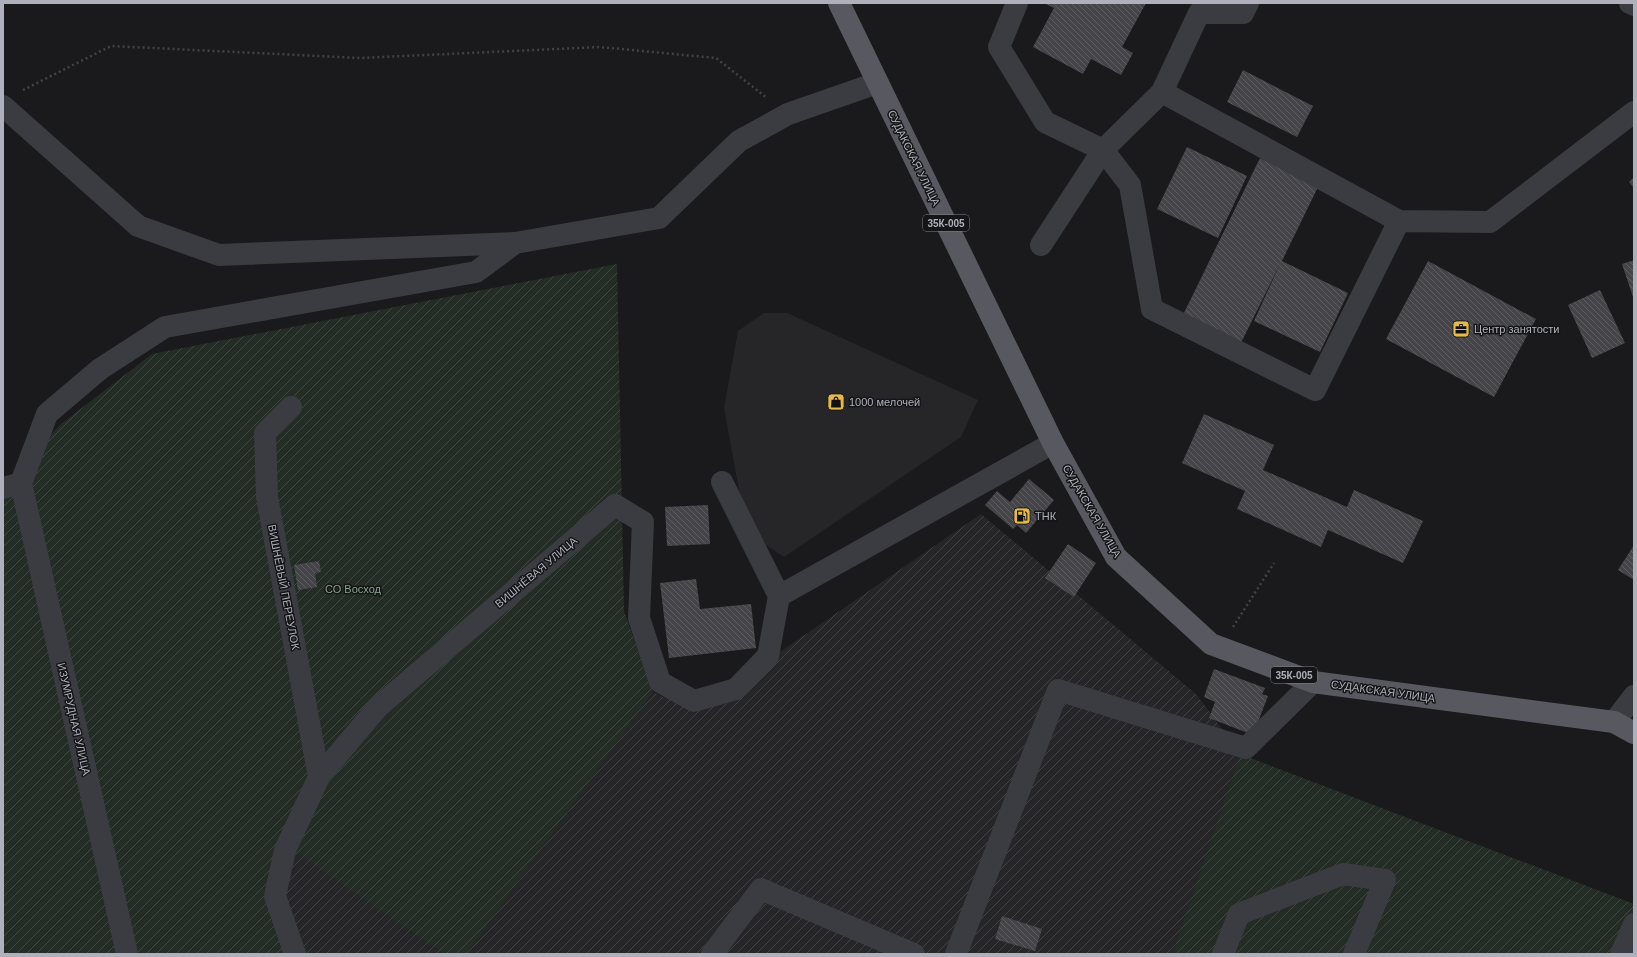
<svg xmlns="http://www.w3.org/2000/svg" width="1637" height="957" font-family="Arial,sans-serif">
  <defs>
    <pattern id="industrial-furrows" width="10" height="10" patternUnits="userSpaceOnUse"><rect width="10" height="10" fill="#262629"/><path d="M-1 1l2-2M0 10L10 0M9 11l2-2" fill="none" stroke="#434346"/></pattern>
    <pattern id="garden-furrows" width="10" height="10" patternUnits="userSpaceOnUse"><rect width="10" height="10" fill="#242c26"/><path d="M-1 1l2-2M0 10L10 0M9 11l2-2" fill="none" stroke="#414844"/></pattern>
    <pattern id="building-back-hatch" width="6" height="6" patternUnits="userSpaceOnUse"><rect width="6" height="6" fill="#454549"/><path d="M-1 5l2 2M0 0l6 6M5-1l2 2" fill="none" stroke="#5d5d61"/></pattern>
  </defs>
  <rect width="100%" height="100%" fill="#1a1a1c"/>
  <!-- built -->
  <path fill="#262629" d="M764 313H787L978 400 961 437 784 557 758 540 741 501 724 408 738 331Z"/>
  <!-- industrial -->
  <path fill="url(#industrial-furrows)" d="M981 514 1197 695 1240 754 1172 954H467L653 692 694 711Z
    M296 851 444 954H310L280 899Z"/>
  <!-- garden -->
  <path fill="url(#garden-furrows)" d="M617 264 624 611 653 692 467 954H444L296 852 280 899 310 954H3V484L61 424 152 354Z
    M1240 754 1634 904V954H1172Z"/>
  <!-- building -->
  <path fill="url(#building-back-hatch)" d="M1044 3H1146L1122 47 1133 53 1121 75 1091 59 1083 74 1033 47 1054 8Z
    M1243 70 1313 106 1297 137 1227 102Z
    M1187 147 1247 176 1218 238 1157 209Z
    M1260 158 1318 187 1282 261 1348 293 1320 352 1254 321 1280 264 1238 349 1180 321Z
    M1634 177V188L1629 182Z
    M1634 260V300L1622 264Z
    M1428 261 1536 319 1494 397 1386 339Z
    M1600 290 1625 343 1592 358 1568 305Z
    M1204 414 1274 445 1263 470 1347 507 1354 490 1423 521 1403 563 1328 530 1321 547 1237 509 1245 491 1182 463Z
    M1029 479 1054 500 1026 533 1017 525 1013 529 985 505 997 491 1010 502Z
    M708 505 710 544 667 546 665 507Z
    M1068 544 1096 563 1074 597 1045 578Z
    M1634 545V580L1618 570Z
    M319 561 321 572 315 573 317 587 298 590 294 565Z
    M696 579 700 609 751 604 756 648 669 658 660 583Z
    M1214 669 1265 688 1262 694 1268 696 1253 735 1209 718 1215 702 1204 697Z
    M1002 916 1042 929 1035 951 995 939Z"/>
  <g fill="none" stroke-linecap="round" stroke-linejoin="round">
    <!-- path -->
    <path stroke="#424348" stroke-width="2.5" stroke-dasharray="2 3" stroke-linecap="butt" d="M23 90 111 46 360 58 600 47 716 58 767 98
      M1233 627 1274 563"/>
    <!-- minor -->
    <path stroke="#3b3c41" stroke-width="22" d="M1017 3 999 47 1045 122 1103 150 1041 245
      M1630 3 1634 5
      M1162 92 1199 13H1243L1248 3
      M3 106 138 226 219 255 515 243
      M1399 221 1315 390 1152 309 1130 185 1103 150 1162 92 1399 221 1490 222 1634 112
      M291 407 265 433 267 497 319 777
      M722 482 779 596
      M21 483 127 954
      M3 488 21 483 47 414 100 369 165 327 476 272 515 243 659 218 739 141 788 114 877 83
      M779 596 1053 443
      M1614 722 1634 696
      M295 954 275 896 285 850 319 777 378 707 615 505 643 522 639 618 660 682 694 701 736 689 768 656 779 596
      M712 954 761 889 914 954
      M956 954 1058 690 1246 748 1313 682
      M1223 954 1239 914 1343 874 1385 880 1354 954
      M1621 954 1634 924"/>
    <!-- major -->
    <path stroke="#585960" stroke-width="22" d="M839 3 1053 443 1116 557 1211 644 1313 682 1614 722 1634 733"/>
  </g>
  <!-- icons -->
  <defs>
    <g id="office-square" transform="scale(0.9)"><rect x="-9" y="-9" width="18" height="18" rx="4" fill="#e6ba48" stroke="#151517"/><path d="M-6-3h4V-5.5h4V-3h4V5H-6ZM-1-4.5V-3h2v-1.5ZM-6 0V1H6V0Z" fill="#111"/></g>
    <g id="shop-square" transform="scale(0.9)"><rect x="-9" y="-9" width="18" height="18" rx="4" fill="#e6ba48" stroke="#151517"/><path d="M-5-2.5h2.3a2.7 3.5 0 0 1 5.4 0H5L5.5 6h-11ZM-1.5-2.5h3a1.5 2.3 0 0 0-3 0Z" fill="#111"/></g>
    <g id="fuel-square" transform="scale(0.9)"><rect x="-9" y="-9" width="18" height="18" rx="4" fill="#e6ba48" stroke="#151517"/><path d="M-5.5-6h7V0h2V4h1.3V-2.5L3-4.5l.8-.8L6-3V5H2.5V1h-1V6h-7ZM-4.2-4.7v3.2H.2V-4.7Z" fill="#111"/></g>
  </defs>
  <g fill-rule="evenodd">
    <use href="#office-square" x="1461" y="329"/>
    <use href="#shop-square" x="836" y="402"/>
    <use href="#fuel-square" x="1022" y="516"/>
  </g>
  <g text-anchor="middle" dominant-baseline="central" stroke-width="3" stroke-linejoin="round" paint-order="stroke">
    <!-- shield labels -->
    <g fill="#151517" stroke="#80828a" stroke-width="1">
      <rect x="923" y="215" width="46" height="16" rx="3"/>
      <rect x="1271" y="667" width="46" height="16" rx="3"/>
    </g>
    <g font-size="10" font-weight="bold" fill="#aeb1bb">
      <text x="946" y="223">35К-005</text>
      <text x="1294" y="675">35К-005</text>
    </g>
    <!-- street labels -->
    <g font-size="11" fill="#aeb1bb" stroke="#151517">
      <text transform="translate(914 158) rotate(64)">СУДАКСКАЯ УЛИЦА</text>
      <text transform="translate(1092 511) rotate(60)">СУДАКСКАЯ УЛИЦА</text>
      <text transform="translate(536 572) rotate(-40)">ВИШНЁВАЯ УЛИЦА</text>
      <text transform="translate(284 587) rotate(79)">ВИШНЁВЫЙ ПЕРЕУЛОК</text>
      <text transform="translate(1383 691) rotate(8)">СУДАКСКАЯ УЛИЦА</text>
      <text transform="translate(74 719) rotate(77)">ИЗУМРУДНАЯ УЛИЦА</text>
    </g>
    <!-- poi labels -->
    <g font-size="11" fill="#aeb1bb" stroke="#151517" text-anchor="start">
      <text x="1474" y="329">Центр занятости</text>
      <text x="849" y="402">1000 мелочей</text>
      <text x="1035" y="516">ТНК</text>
    </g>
    <!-- park labels -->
    <g font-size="11" fill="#86a48a" stroke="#151517">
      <text x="353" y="589">СО Восход</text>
    </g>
  </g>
  <!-- border -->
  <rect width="1637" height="957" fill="none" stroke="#aeb1bb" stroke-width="8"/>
</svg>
